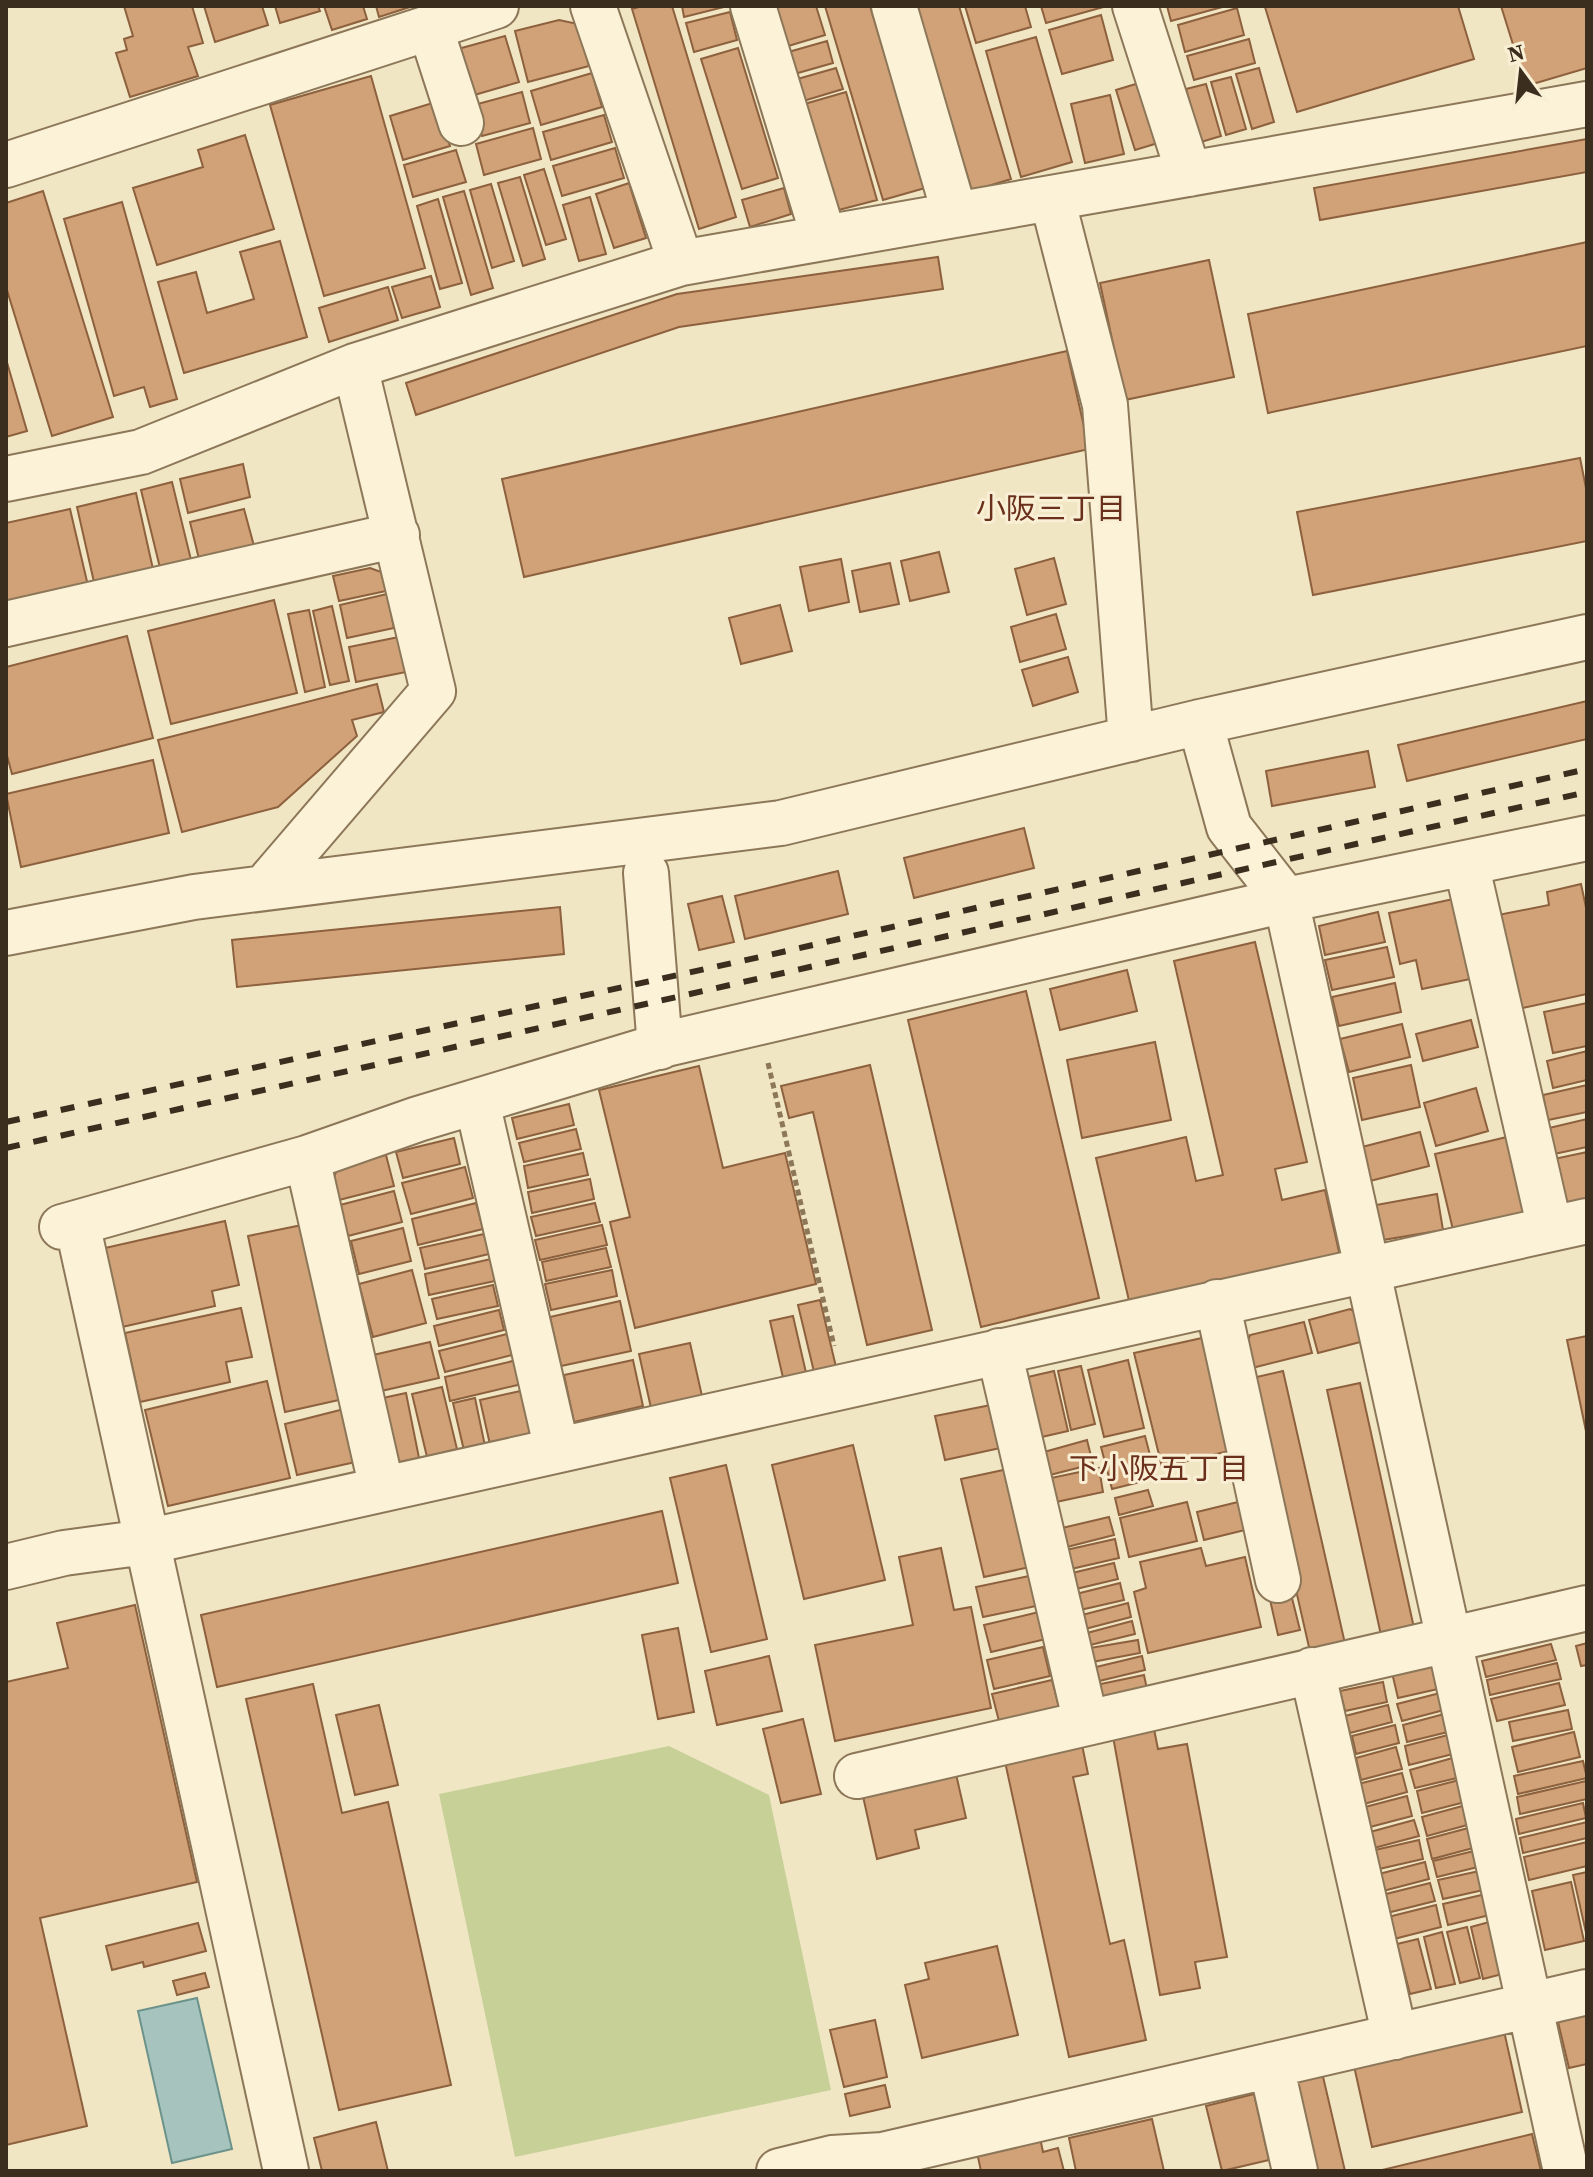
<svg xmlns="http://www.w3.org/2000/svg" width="1593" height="2177" font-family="'Source Serif 4','Noto Sans JP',serif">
  <rect width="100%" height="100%" fill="#f1e6c4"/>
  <!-- green -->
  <path fill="#c6d097" d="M669 1746 769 1795 831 2090 515 2157 439 1794Z"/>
  <!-- water -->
  <path fill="#a6c4bd" stroke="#6c938b" stroke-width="2" d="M197 1998 232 2149 172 2163 138 2011Z"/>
  <!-- building -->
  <path fill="#d1a278" stroke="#8d613e" stroke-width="2" d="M124 6H192L203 43 188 47 198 76 130 97 116 53 127 50 124 39 133 36Z
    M204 6H262L268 25 215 42Z
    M275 6H318L320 11 280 23Z
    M324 6H363L367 19 332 30Z
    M376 6H413L379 17Z
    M642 6H672L736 217 699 229 632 9Z
    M682 6H723L724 7 684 17Z
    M773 6H816L825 35 785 47Z
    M825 6H870L925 188 883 200Z
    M916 6H959L1011 179 972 191Z
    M965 6H1025L1031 27 976 43Z
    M1041 6H1107L1046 23Z
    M1167 6H1226L1171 21Z
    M1458 6 1474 59 1297 112 1265 7Z
    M1501 6H1587V68L1526 86Z
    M1237 8 1244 35 1185 52 1178 25Z
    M730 12 737 40 694 52 686 23Z
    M1101 15 1113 60 1062 74 1049 30Z
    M559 20 578 24 589 66 528 82 515 31Z
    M505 36 519 82 471 96 458 49Z
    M1036 37 1072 162 1021 177 986 51Z
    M1249 39 1255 63 1194 80 1187 56Z
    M827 41 833 63 791 75 785 53Z
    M738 48 778 178 742 189 701 59Z
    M836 68 843 89 800 102 794 80Z
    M1259 68 1274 122 1252 129 1236 74Z
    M592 73 602 107 541 125 531 91Z
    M371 76 425 268 324 296 270 105Z
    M1231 77 1246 129 1226 135 1211 82Z
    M1139 83 1158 143 1135 150 1116 90Z
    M1206 84 1221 136 1201 142 1186 89Z
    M522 92 530 123 482 136 474 105Z
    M846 92 877 200 831 212 801 105Z
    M1110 95 1124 154 1085 163 1071 104Z
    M436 102 450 146 403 160 390 116Z
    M604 115 612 142 551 160 543 132Z
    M533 128 541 159 484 175 476 144Z
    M245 135 274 229 157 265 133 188 203 167 198 150Z
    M1587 139V172L1320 220 1314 188Z
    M615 148 624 178 562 196 553 166Z
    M456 150 466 182 413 197 404 165Z
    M544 169 566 239 546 245 524 175Z
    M520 177 545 259 523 266 498 183Z
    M629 183 646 238 614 248 596 194Z
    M491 184 514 261 492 268 470 190Z
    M784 188 791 214 750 227 742 200Z
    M43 191 113 417 52 436 6 287V203Z
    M464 191 493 288 471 295 443 197Z
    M590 197 606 254 579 261 563 205Z
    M438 199 462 283 440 289 417 206Z
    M122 202 177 399 150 407 144 387 114 396 64 219Z
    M280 241 307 337 184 373 158 282 196 272 207 313 254 299 240 252Z
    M1587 242V346L1268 413 1248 314Z
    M938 257 943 289 679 327 416 415 406 383 677 294Z
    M1209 260 1234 377 1125 400 1100 283Z
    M431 276 440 307 402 318 392 287Z
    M388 287 398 320 329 342 319 308Z
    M1067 351 1089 449 524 577 502 479Z
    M6 359 27 431 6 437Z
    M1580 458 1587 493V541L1313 595 1297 512Z
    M243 464 250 497 188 513 180 479Z
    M172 482 192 564 161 572 141 490Z
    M136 493 155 578 96 591 77 507Z
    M70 509 89 590 6 608V523Z
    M244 509 254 546 199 559 190 522Z
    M939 552 949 592 910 601 901 561Z
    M1054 558 1066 604 1027 615 1015 569Z
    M841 559 849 602 809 611 800 567Z
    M890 563 899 604 860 612 852 571Z
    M370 568 381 572 386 591 339 601 333 576Z
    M387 594 394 628 347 638 340 605Z
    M274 600 297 693 171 724 148 631Z
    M780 605 792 651 741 664 729 618Z
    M332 606 349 681 330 685 313 611Z
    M309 610 325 687 305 692 288 614Z
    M1056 614 1066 649 1020 662 1011 627Z
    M127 636 153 738 12 774 6 752V667Z
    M399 637 406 672 356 682 349 647Z
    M1068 657 1078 692 1033 706 1022 670Z
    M377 684 384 712 352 720 357 736 278 807 182 832 158 740Z
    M1587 701V739L1407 781 1398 745Z
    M1368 751 1375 787 1272 806 1266 771Z
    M153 760 169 833 21 867 6 794Z
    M1024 828 1034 868 914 898 904 858Z
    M838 871 848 914 745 939 735 896Z
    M1581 884 1587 912V994L1518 1009 1498 915 1549 905 1547 892Z
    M722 896 734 942 699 950 688 904Z
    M1458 898 1475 978 1422 989 1416 960 1400 964 1389 913Z
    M560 907 564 954 237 987 232 940Z
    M1378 912 1385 942 1325 955 1319 926Z
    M1255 942 1307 1162 1275 1169 1282 1200 1325 1190 1340 1256 1130 1305 1096 1158 1186 1137 1196 1181 1223 1175 1174 961Z
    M1387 947 1394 977 1332 990 1325 960Z
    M1127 970 1137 1011 1060 1030 1050 989Z
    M1395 983 1401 1012 1339 1026 1332 997Z
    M1026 991 1099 1298 981 1327 908 1020Z
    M1587 1003V1046L1553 1053 1544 1012Z
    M1471 1020 1478 1047 1423 1061 1416 1034Z
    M1402 1024 1410 1057 1349 1072 1340 1039Z
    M1155 1042 1171 1120 1082 1138 1067 1060Z
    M1587 1051V1080L1553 1088 1547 1061Z
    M870 1065 932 1330 867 1345 813 1112 789 1118 781 1086Z
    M1411 1065 1420 1107 1362 1120 1353 1078Z
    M699 1066 723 1168 785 1153 816 1284 635 1328 610 1222 630 1217 599 1090Z
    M1587 1085V1112L1548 1120 1543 1095Z
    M1476 1088 1488 1131 1436 1146 1424 1103Z
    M569 1104 574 1125 517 1139 512 1118Z
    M1587 1119V1147L1554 1154 1549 1128Z
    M576 1129 581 1149 524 1162 519 1143Z
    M1420 1132 1429 1166 1370 1181 1362 1147Z
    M1511 1136 1530 1216 1454 1234 1435 1154Z
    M454 1138 460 1164 403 1178 396 1152Z
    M1587 1152V1207L1566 1212 1554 1159Z
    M583 1153 588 1175 528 1188 524 1166Z
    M386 1155 394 1186 335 1201 331 1184 338 1167Z
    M465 1167 473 1198 411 1214 402 1183Z
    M590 1179 594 1199 532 1213 528 1192Z
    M394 1191 402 1222 348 1236 340 1205Z
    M1437 1194 1443 1230 1383 1240 1376 1205Z
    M476 1203 483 1229 418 1245 412 1219Z
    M595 1203 600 1222 536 1236 531 1217Z
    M225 1221 239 1285 212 1291 215 1306 122 1327 105 1248Z
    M302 1225 339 1400 285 1412 248 1236Z
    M602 1225 607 1245 540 1260 535 1240Z
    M403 1228 411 1261 359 1274 351 1241Z
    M484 1234 489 1254 425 1269 420 1248Z
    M606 1248 611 1267 546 1281 542 1262Z
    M491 1259 495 1281 429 1295 425 1274Z
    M412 1270 426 1323 373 1337 359 1284Z
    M612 1270 617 1296 551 1310 545 1284Z
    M493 1285 498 1306 437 1319 432 1299Z
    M820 1300 837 1371 815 1376 798 1305Z
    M620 1301 631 1351 561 1366 550 1317Z
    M241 1308 252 1357 226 1362 230 1382 140 1402 125 1333Z
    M1350 1309 1361 1315 1368 1340 1318 1353 1309 1320Z
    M499 1310 504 1330 439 1346 434 1326Z
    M793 1316 807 1377 784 1382 770 1321Z
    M1304 1322 1312 1353 1248 1369 1244 1353 1250 1335Z
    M507 1334 512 1355 445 1372 439 1351Z
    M1587 1336V1436L1567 1340Z
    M1202 1338 1229 1451 1162 1467 1134 1353Z
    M430 1342 439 1378 381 1391 373 1355Z
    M690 1343 702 1396 651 1408 639 1354Z
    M517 1360 522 1384 450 1401 445 1377Z
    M633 1360 643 1406 574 1422 564 1375Z
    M1128 1360 1144 1428 1104 1437 1088 1370Z
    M1081 1366 1095 1424 1071 1430 1058 1371Z
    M1054 1371 1068 1431 1033 1439 1019 1379Z
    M1283 1371 1346 1648 1311 1656 1248 1379Z
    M267 1381 290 1478 168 1506 145 1410Z
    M1360 1383 1414 1628 1381 1635 1327 1390Z
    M442 1387 457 1449 427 1457 412 1394Z
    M525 1390 535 1440 491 1449 480 1400Z
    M406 1393 419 1458 391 1464 378 1399Z
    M475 1398 486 1451 465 1455 453 1403Z
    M996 1404 1005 1447 945 1460 935 1416Z
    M348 1408 360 1461 297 1475 285 1424Z
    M1145 1436 1156 1478 1112 1489 1101 1447Z
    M1087 1440 1093 1464 1050 1475 1044 1452Z
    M853 1445 885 1580 804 1599 772 1465Z
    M726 1465 767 1639 711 1652 670 1478Z
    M1099 1468 1103 1492 1056 1502 1051 1478Z
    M1008 1469 1030 1567 984 1577 961 1479Z
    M1148 1490 1153 1506 1119 1515 1115 1498Z
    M1187 1502 1197 1541 1129 1557 1120 1518Z
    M1238 1502 1245 1530 1204 1540 1197 1512Z
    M662 1511 678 1583 217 1687 201 1615Z
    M1109 1517 1114 1535 1067 1547 1062 1528Z
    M1115 1539 1119 1558 1071 1569 1066 1550Z
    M941 1548 954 1610 971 1607 991 1708 835 1741 815 1645 913 1625 899 1557Z
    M1201 1548 1206 1566 1245 1557 1261 1627 1148 1653 1134 1592 1146 1588 1140 1562Z
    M1114 1563 1118 1579 1076 1589 1072 1573Z
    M1029 1576 1036 1606 983 1617 976 1587Z
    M1120 1583 1124 1600 1080 1610 1076 1594Z
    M1289 1586 1300 1630 1278 1635 1268 1591Z
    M1128 1603 1131 1617 1085 1629 1082 1615Z
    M135 1605 197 1882 40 1918 87 2126 6 2145V1682L68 1668 57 1623Z
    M1039 1612 1046 1639 991 1652 984 1625Z
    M1132 1621 1135 1634 1090 1645 1087 1633Z
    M678 1628 694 1712 658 1719 642 1635Z
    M1138 1640 1140 1653 1092 1662 1090 1648Z
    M1587 1643V1665L1581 1666 1576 1646Z
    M1551 1644 1556 1660 1486 1677 1482 1661Z
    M1043 1647 1050 1676 994 1689 987 1660Z
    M1429 1650 1438 1689 1398 1698 1389 1660Z
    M769 1656 782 1711 717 1725 705 1671Z
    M1142 1656 1145 1670 1095 1682 1092 1668Z
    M1557 1663 1561 1679 1490 1695 1487 1680Z
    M1144 1675 1148 1694 1100 1704 1096 1685Z
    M1052 1680 1060 1711 1000 1725 992 1694Z
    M1383 1682 1387 1702 1345 1711 1340 1691Z
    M1559 1683 1565 1705 1497 1721 1491 1699Z
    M313 1684 342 1813 388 1802 451 2085 339 2110 246 1699Z
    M1440 1693 1444 1710 1402 1721 1397 1704Z
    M379 1705 398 1785 355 1795 336 1715Z
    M1388 1705 1392 1722 1350 1733 1345 1716Z
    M1568 1710 1572 1729 1513 1741 1509 1722Z
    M1444 1714 1448 1732 1407 1742 1403 1725Z
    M803 1719 821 1794 781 1803 763 1729Z
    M1153 1724 1158 1749 1187 1744 1227 1957 1195 1962 1200 1988 1160 1995 1112 1731Z
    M1395 1725 1399 1743 1356 1754 1352 1736Z
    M1574 1732 1580 1757 1518 1772 1512 1747Z
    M1448 1735 1453 1754 1409 1765 1405 1746Z
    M1081 1740 1088 1774 1073 1777 1110 1944 1124 1940 1146 2040 1069 2057 1004 1757Z
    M1396 1747 1402 1769 1361 1780 1356 1758Z
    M1456 1757 1461 1777 1415 1788 1410 1770Z
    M1583 1761 1587 1778 1518 1794 1514 1776Z
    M1402 1773 1407 1792 1364 1804 1358 1784Z
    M956 1774 966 1818 915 1830 919 1848 877 1859 860 1783Z
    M1459 1780 1465 1802 1422 1813 1417 1791Z
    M1586 1781 1587 1799 1520 1814 1517 1797Z
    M1407 1796 1412 1816 1370 1827 1365 1807Z
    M1583 1803 1586 1818 1519 1834 1516 1819Z
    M1466 1805 1471 1824 1427 1836 1422 1817Z
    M1414 1820 1419 1836 1374 1848 1370 1832Z
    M1587 1822V1838L1523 1853 1520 1838Z
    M1472 1827 1477 1847 1432 1859 1427 1839Z
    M1419 1840 1423 1859 1379 1869 1375 1850Z
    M1587 1842V1866L1529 1880 1524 1857Z
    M1478 1850 1482 1866 1437 1877 1433 1861Z
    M1425 1862 1429 1879 1383 1891 1379 1874Z
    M1484 1870 1488 1889 1443 1899 1438 1880Z
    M1587 1872V1937L1573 1875Z
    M1571 1882 1584 1941 1545 1950 1532 1891Z
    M1430 1883 1435 1901 1387 1913 1382 1895Z
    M1490 1893 1494 1914 1448 1925 1443 1904Z
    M1436 1905 1441 1927 1394 1939 1388 1917Z
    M1493 1921 1506 1973 1483 1979 1471 1927Z
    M198 1923 206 1951 144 1967 143 1962 112 1970 106 1946Z
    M1467 1927 1480 1978 1460 1983 1447 1932Z
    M1442 1932 1455 1984 1436 1988 1424 1937Z
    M1418 1939 1431 1989 1410 1994 1397 1944Z
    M997 1946 1018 2035 922 2058 905 1985 929 1979 925 1963Z
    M205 1973 209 1987 177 1995 173 1981Z
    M1587 2015V2064L1569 2068 1558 2022Z
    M875 2020 887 2077 844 2087 830 2030Z
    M1504 2031 1522 2112 1372 2147 1354 2066Z
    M1321 2068 1345 2171H1311L1289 2076Z
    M885 2085 890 2107 850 2116 845 2094Z
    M1254 2094 1269 2160 1222 2171 1206 2106Z
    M1152 2119 1164 2171H1076L1069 2138Z
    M376 2122 388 2171H322L314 2138Z
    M1039 2133 1043 2152 1058 2148 1064 2171H981L976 2148Z
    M1532 2134 1541 2171H1382V2170Z"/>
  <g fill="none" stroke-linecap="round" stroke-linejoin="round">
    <!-- minor casing -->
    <g stroke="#8d7759" stroke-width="48">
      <path id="minor" d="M593 6 681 263
        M753 6 824 238
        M894 6 955 215
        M1135 6 1189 174
        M430 27 461 123
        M6 165 496 6
        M1052 198 1105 405 1131 739
        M6 479 141 452 355 366 681 263 1587 104
        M6 624 397 535
        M1200 722 1229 827 1286 900 1566 2171
        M1466 863 1550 1229
        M646 873 660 1047
        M265 887 433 691 355 366
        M6 933 194 897 781 823 1200 722 1587 637
        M477 1102 557 1450
        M307 1158 382 1489
        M77 1223 286 2171
        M62 1227 307 1158 418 1119 670 1043 1286 900 1587 838
        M1217 1302 1278 1580
        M999 1351 1086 1723
        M6 1567 64 1553 146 1542 1587 1221
        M1312 1670 1395 2037
        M857 1776 1587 1608
        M1271 2065 1295 2171
        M779 2171 832 2158 883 2155 1587 1992"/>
    </g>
    <!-- path -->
    <path stroke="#8d7759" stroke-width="5" stroke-dasharray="6 4" stroke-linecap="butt" d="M768 1063 834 1346"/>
    <!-- minor -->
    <use href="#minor" stroke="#fbf2d8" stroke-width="44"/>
    <!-- rail -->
    <path stroke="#3c2e1e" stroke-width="6" stroke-dasharray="14 14" stroke-linecap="butt" d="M6 1122 760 957 1587 769
      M6 1148 1587 792"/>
  </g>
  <g text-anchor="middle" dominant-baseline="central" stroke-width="6" stroke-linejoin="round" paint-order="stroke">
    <!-- neighbourhood labels -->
    <g font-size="30" fill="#6b301b" stroke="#f8efd4">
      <text x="1051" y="508">小阪三丁目</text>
      <text x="1159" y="1468">下小阪五丁目</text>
    </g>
  </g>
  <!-- border -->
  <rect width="1593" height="2177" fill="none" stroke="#3c2e1e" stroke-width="16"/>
  <!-- north arrow -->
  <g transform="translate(1521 72) rotate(345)" stroke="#f8efd4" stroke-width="6" paint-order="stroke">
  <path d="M0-6L14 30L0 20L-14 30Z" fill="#3c2e1e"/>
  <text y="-12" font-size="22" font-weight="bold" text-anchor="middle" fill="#3c2e1e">N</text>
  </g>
</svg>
